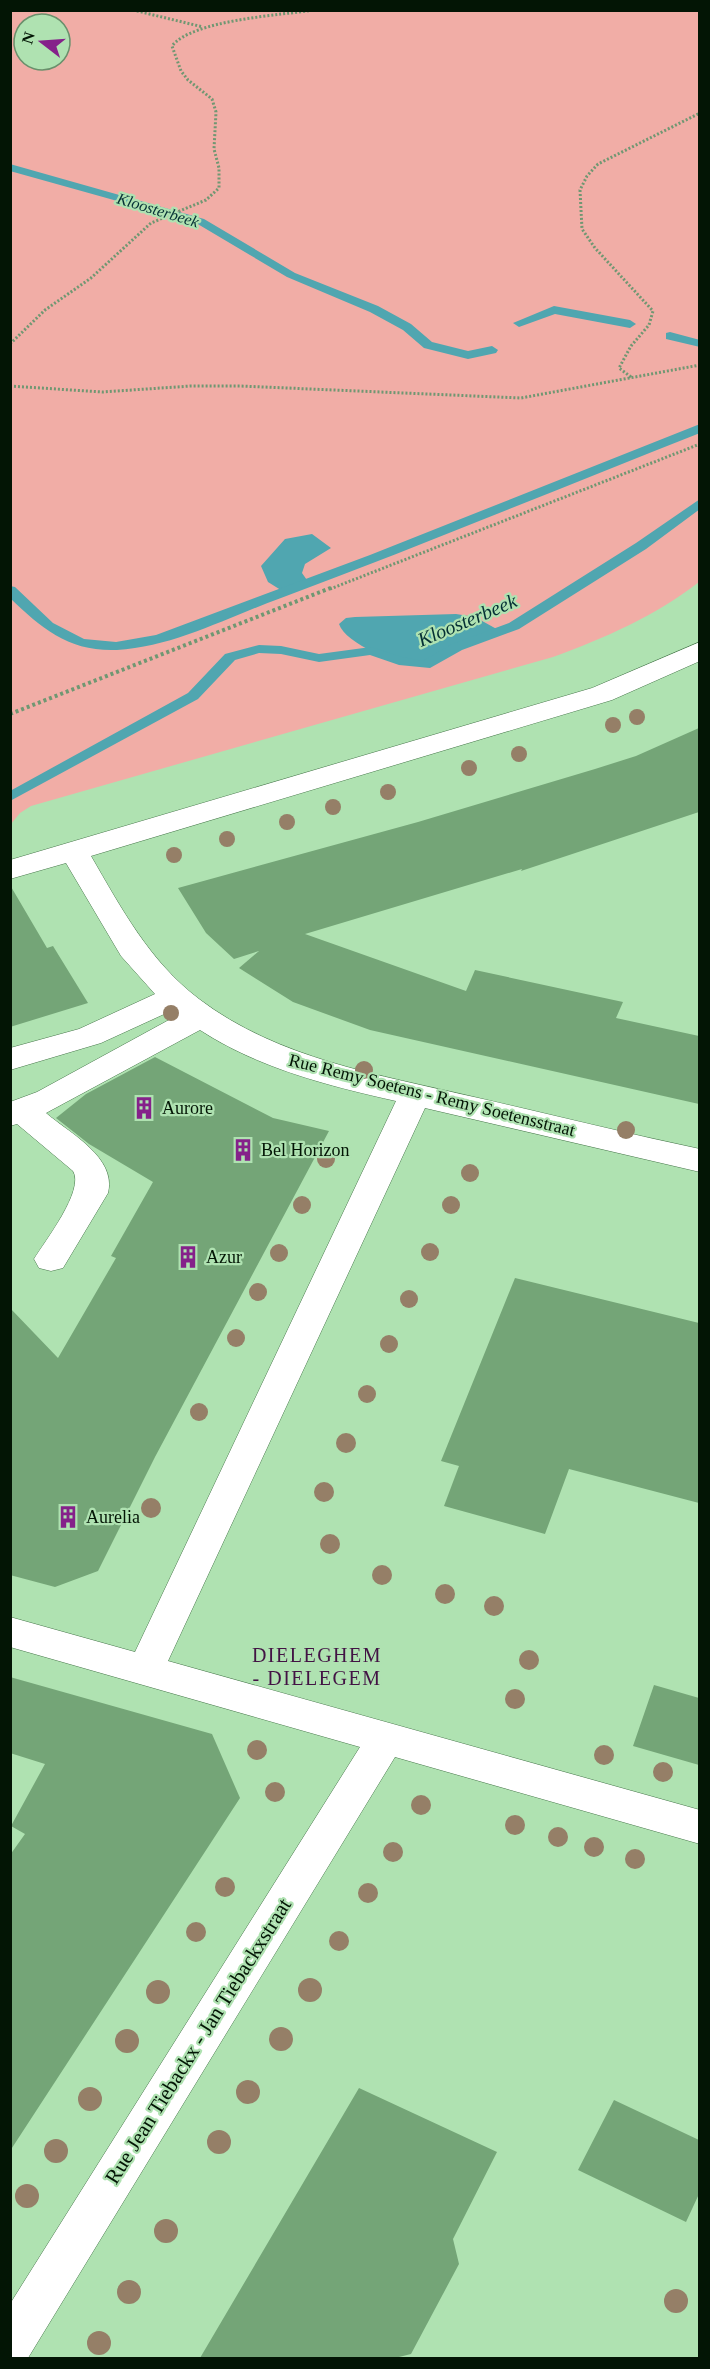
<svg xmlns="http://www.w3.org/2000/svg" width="710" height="2369" font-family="'Times New Roman',serif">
  <rect width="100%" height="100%" fill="#afe2b1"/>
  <!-- green -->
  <path fill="#f1ada6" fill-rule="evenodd" d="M11 11H699V582C655 616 605 638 553 657L31 806 20 813 11 824ZM24 24H60V60H24Z"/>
  <!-- water -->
  <path fill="#50a6b0" d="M312 534 331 548 305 564 302 573 309 583 284 592 268 582 261 566 285 539Z
    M456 614 475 617 502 632C488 637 472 641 458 647 447 651 436 663 425 665 404 668 346 645 339 624L346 618 355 617Z"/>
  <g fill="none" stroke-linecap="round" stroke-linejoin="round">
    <!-- stream -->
    <path fill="#50a6b0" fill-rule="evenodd" d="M10 164 204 219 295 273 378 306 411 324 432 342 468 351 492 346 498 350 496 353 468 359 424 348 403 330 370 312 287 277 196 223 10 171Z
      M554 306 630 320 636 324 630 328 555 314 519 327 513 323Z
      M670 332 700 340V347L666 339V333Z
      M700 424V433C560 488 421 546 281 598 228 617 174 647 117 650 70 652 42 629 10 598V586L15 587 53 623 84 639 116 642 156 635 370 555Z
      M700 499V509L646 549 519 629 462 650 430 668 399 665 370 655 319 662 281 654 259 653 235 660 198 699 10 801V791L188 693 225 654 259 645 281 646 319 654 371 647 402 657 423 661 452 644 509 623 636 543Z"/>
  </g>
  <!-- building -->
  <path fill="#74a577" d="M699 728V812L521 871 522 869 305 934 466 991 475 970 623 1002 616 1018 699 1036V1104L370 1030 293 1002 239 968 259 951 234 959 206 933 178 888 418 822 595 769 636 756Z
    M10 885 47 948 53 946 88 1003 10 1027Z
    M155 1057 273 1118 329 1131 155 1457 98 1571 55 1587 10 1575V1308L58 1358 116 1258 111 1256 153 1182 89 1144 56 1118 86 1094Z
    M515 1278 699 1323V1503L569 1469 545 1534 444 1506 459 1466 441 1461Z
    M10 1677 212 1734 240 1798 10 2151V1855L25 1834 11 1826 45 1764 10 1753Z
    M654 1685 699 1698V1765L633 1746Z
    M359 2088 497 2152 453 2239 459 2264 411 2354 395 2358H200Z
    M614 2100 699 2140V2194L686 2222 578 2170Z"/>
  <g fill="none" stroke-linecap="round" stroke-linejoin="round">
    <!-- minor casing -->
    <g stroke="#48774c" stroke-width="1">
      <path id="minor" d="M700 642V661L612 700 91 856C121 908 150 962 199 999 278 1059 380 1075 474 1097 549 1114 624 1133 700 1149V1172L425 1108 168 1661 700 1810V1844L395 1757 28 2358H10V2304L360 1747 10 1647V1617L135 1652 396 1101C329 1086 258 1068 200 1030L46 1113C69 1133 117 1157 108 1193L63 1268 51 1271 39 1268 34 1259C45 1241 85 1190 73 1171L17 1124 10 1126V1102L37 1092 178 1015 173 1010 101 1043 10 1070V1048L79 1029 155 994 121 956 66 863 10 879V860L592 688Z"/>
    </g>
    <!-- path-far1 -->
    <path stroke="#709772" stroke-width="3" stroke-dasharray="2 2" stroke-linecap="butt" d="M133 10 203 27
      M10 344 45 310 91 278 151 223 206 200 219 188V168L214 149 216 112 212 99 188 80 181 71 172 46C192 20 281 15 315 10
      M631 377 619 368 631 346 649 325 653 311 595 248 582 229 580 190 587 176 598 164 700 113
      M10 386 102 392 191 386H240L521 398 700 365
      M330 589 700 444"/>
    <!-- path -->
    <path stroke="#709772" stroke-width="4" stroke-dasharray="3 3" stroke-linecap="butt" d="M10 714 333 587"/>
    <!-- minor -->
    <use href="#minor" fill="#fff" fill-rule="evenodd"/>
  </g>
  <!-- trees -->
  <g fill="#957f67">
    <circle cx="637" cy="717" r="8"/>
    <circle cx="613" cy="725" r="8"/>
    <circle cx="519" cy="754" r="8"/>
    <circle cx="469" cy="768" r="8"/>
    <circle cx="388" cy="792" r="8"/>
    <circle cx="333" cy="807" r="8"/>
    <circle cx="287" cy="822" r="8"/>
    <circle cx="227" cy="839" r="8"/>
    <circle cx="174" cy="855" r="8"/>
    <circle cx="171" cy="1013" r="8"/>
    <circle cx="364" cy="1070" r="9"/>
    <circle cx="626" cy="1130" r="9"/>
    <circle cx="326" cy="1159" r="9"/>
    <circle cx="470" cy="1173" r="9"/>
    <circle cx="302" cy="1205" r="9"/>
    <circle cx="451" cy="1205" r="9"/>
    <circle cx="430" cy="1252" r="9"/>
    <circle cx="279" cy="1253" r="9"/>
    <circle cx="258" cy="1292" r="9"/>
    <circle cx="409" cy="1299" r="9"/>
    <circle cx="236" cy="1338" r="9"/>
    <circle cx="389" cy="1344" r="9"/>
    <circle cx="367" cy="1394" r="9"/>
    <circle cx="199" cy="1412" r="9"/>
    <circle cx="346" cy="1443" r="10"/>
    <circle cx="324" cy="1492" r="10"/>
    <circle cx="151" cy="1508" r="10"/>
    <circle cx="330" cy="1544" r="10"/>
    <circle cx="382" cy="1575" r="10"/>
    <circle cx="445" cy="1594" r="10"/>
    <circle cx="494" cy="1606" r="10"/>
    <circle cx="529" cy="1660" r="10"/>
    <circle cx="515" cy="1699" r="10"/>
    <circle cx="257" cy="1750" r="10"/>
    <circle cx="604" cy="1755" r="10"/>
    <circle cx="663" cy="1772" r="10"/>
    <circle cx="275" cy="1792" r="10"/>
    <circle cx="421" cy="1805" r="10"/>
    <circle cx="515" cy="1825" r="10"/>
    <circle cx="558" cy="1837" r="10"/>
    <circle cx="594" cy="1847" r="10"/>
    <circle cx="393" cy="1852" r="10"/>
    <circle cx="635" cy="1859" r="10"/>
    <circle cx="225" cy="1887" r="10"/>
    <circle cx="368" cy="1893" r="10"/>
    <circle cx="196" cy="1932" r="10"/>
    <circle cx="339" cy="1941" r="10"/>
    <circle cx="310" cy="1990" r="12"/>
    <circle cx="158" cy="1992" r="12"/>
    <circle cx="281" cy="2039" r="12"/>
    <circle cx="127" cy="2041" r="12"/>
    <circle cx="248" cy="2092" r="12"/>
    <circle cx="90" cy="2099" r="12"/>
    <circle cx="219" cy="2142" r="12"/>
    <circle cx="56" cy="2151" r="12"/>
    <circle cx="27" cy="2196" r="12"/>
    <circle cx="166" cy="2231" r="12"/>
    <circle cx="129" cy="2292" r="12"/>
    <circle cx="676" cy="2301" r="12"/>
    <circle cx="99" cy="2343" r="12"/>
  </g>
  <!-- icons -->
  <defs>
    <g id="building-bare" transform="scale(1.8)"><path d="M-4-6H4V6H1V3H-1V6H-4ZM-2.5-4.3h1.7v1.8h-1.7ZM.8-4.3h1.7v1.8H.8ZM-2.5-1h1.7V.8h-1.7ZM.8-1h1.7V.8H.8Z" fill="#85218a" stroke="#afe2b1" stroke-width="2.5" paint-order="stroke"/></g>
  </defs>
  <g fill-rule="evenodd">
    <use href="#building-bare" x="144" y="1108"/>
    <use href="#building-bare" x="243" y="1150"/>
    <use href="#building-bare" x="188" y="1257"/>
    <use href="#building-bare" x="68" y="1517"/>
  </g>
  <g text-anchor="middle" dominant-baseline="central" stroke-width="4.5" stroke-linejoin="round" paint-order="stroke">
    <!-- far-water labels -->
    <g font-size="16" font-style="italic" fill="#053035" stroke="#afe2b1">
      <text transform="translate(158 210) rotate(17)">Kloosterbeek</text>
    </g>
    <!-- street labels -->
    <g font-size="18" fill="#031505" stroke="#afe2b1">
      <text transform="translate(432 1095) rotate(14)">Rue Remy Soetens - Remy Soetensstraat</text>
    </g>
    <!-- poi labels -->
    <g font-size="18" fill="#031505" stroke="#afe2b1" text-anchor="start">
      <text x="162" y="1108">Aurore</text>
      <text x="261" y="1150">Bel Horizon</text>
      <text x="206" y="1257">Azur</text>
      <text x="86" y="1517">Aurelia</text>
    </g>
    <!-- water labels -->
    <g font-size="20" font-style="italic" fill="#053035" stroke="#afe2b1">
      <text transform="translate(467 620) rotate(-23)">Kloosterbeek</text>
    </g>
    <!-- neighbourhood labels -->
    <g font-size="20" letter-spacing="1.5" fill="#421344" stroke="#afe2b1">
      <text x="317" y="1655">DIELEGHEM<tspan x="317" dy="23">- DIELEGEM</tspan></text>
    </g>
    <!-- near-street labels -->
    <g font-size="21" fill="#031505" stroke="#afe2b1">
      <text transform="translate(198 2041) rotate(-58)">Rue Jean Tiebackx - Jan Tiebackxstraat</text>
    </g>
  </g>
  <!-- border -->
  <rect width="710" height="2369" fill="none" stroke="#031505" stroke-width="24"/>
  <!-- north arrow -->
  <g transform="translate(42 42) rotate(287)"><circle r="28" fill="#afe2b1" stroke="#6a906c" stroke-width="1.5"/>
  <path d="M0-4.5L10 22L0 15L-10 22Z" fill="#85218a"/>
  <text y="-9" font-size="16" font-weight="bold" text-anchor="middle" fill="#031505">N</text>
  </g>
</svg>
